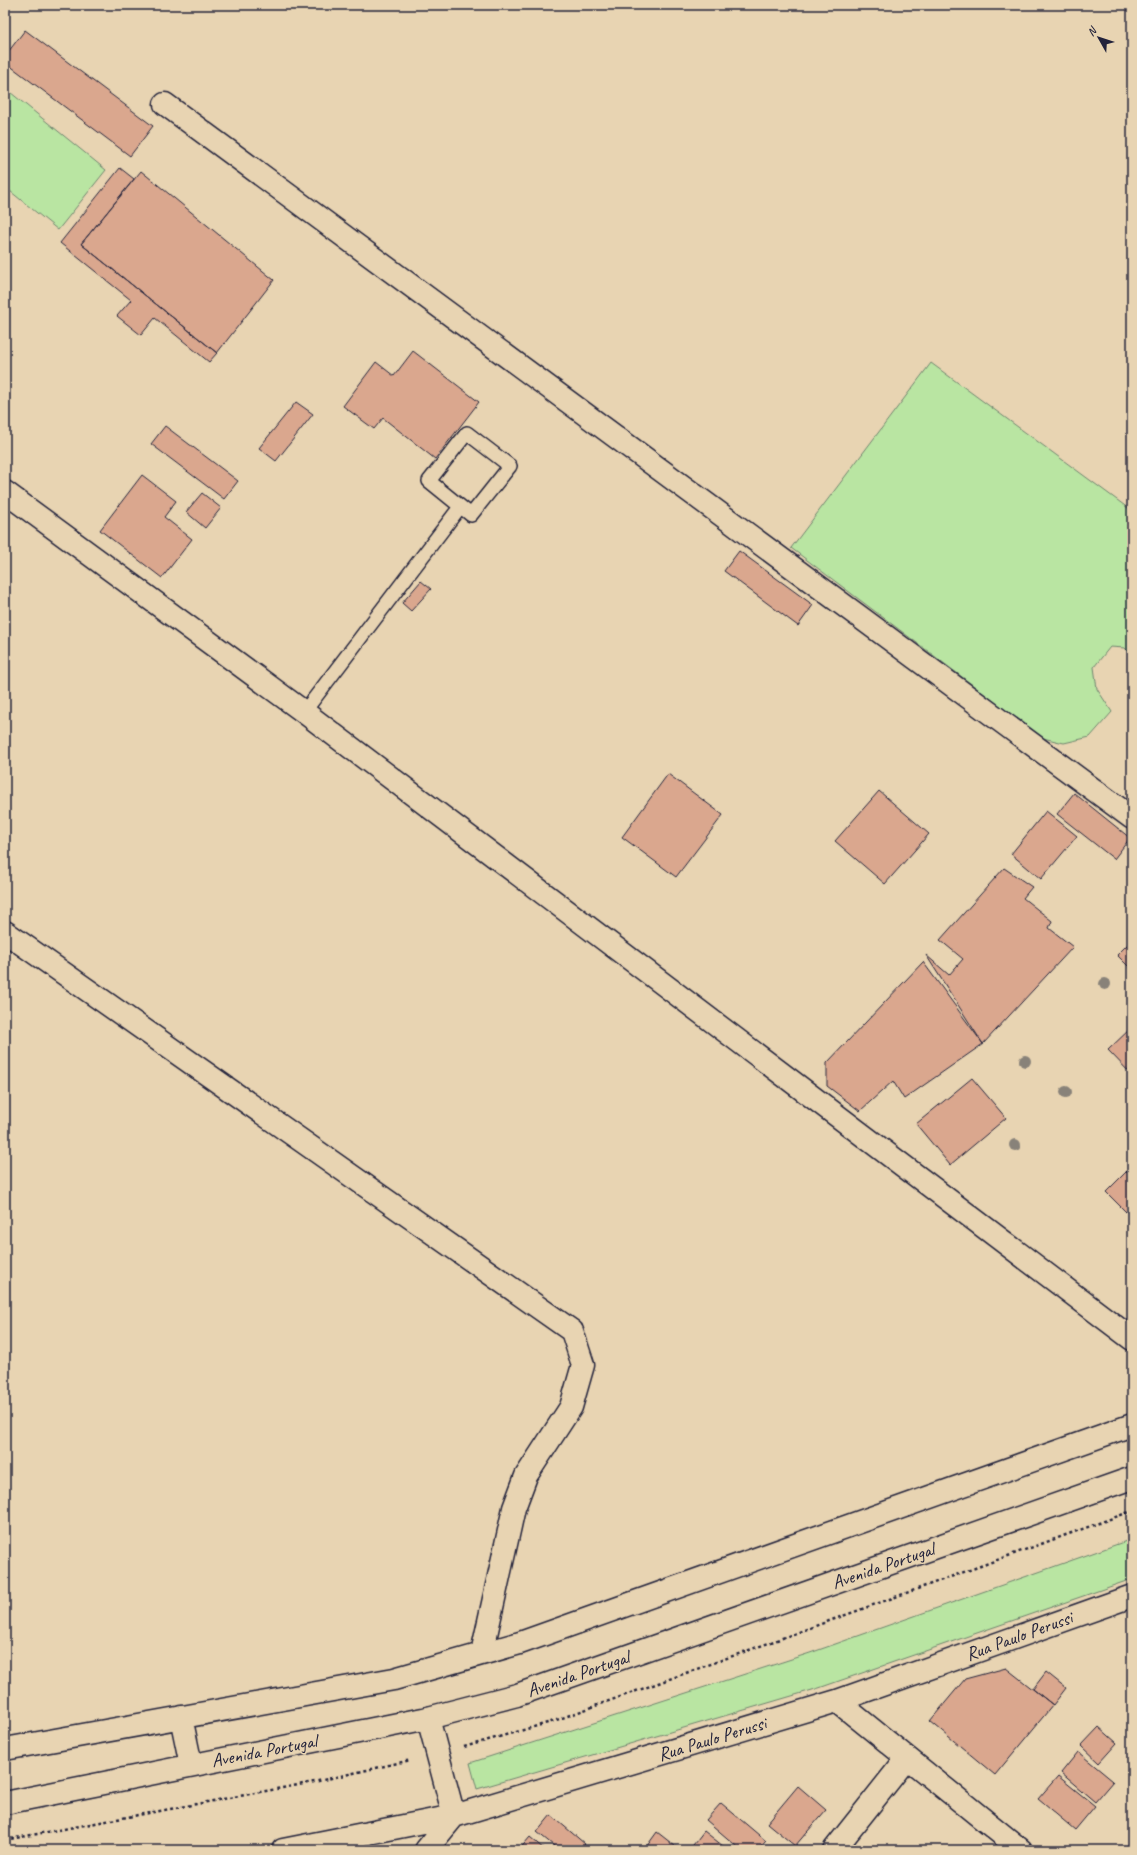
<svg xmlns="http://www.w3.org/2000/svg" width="1137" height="1855" font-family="Caveat,sans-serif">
  <rect width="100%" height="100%" fill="#e8d4b2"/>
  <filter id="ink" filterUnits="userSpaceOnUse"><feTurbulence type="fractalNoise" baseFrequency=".025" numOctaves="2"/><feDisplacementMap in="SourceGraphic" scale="8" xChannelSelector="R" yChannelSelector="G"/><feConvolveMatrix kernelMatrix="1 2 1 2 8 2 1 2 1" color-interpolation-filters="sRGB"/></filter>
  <g filter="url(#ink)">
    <!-- green -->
    <path fill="#b9e5a2" stroke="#6e846e" d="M5 88 106 170 58 230 5 187Z
      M931 363 1132 511V655L1125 648 1110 647 1094 667 1097 689 1112 712 1090 737 1064 743 1043 738 791 548Z
      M1132 1539V1579L819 1688 477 1789 470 1763 810 1653Z"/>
    <!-- building -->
    <path fill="#daa78e" stroke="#22223b" d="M25 30 153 126 130 156 5 62V56Z
      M120 168 134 179 81 244 217 353 209 362 155 318 141 335 117 316 131 300 60 243Z
      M141 171 274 280 217 353 81 244Z
      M413 351 479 402 435 459 383 418 374 429 343 406 376 362 394 376Z
      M296 402 313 414 276 461 259 448Z
      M165 426 238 481 224 499 151 444Z
      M142 475 176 501 164 517 192 539 162 578 100 530Z
      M202 493 221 508 205 528 186 512Z
      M739 551 813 605 798 626 724 571Z
      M421 581 431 589 411 611 402 603Z
      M668 774 723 815 676 877 622 837Z
      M879 791 929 834 885 884 835 841Z
      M1074 793 1130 838 1114 859 1057 814Z
      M1046 811 1077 836 1041 879 1011 854Z
      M1004 868 1032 887 1023 898 1052 921 1049 928 1073 947 983 1044 926 955 949 975 963 959 940 940Z
      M1132 940V970L1117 955Z
      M923 962 983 1044 904 1099 893 1081 860 1111 827 1086V1063Z
      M1132 1027V1075L1108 1050Z
      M972 1078 1006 1118 950 1165 916 1124Z
      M1132 1166V1206L1126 1212 1106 1192Z
      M1006 1668 1053 1705 995 1775 930 1721 965 1679Z
      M1046 1672 1066 1688 1053 1705 1033 1689Z
      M1099 1727 1117 1743 1099 1763 1081 1746Z
      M1078 1752 1113 1781 1095 1802 1061 1773Z
      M1058 1776 1095 1806 1075 1830 1038 1799Z
      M798 1786 826 1810 795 1846 767 1823Z
      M721 1803 766 1841 758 1850H741L706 1820Z
      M551 1815 585 1844 580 1850H559L537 1832Z
      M704 1831 728 1850H692L690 1849Z
      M657 1832 680 1850H644Z
      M530 1837 545 1850H519Z"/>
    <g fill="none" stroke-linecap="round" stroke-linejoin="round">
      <!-- lane casing -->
      <g stroke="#22223b" stroke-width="16">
        <path id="lane" d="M467 433 510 466 471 515 429 481Z
          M304 712 460 507"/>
      </g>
      <!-- street casing -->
      <g stroke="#22223b" stroke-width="25">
        <path id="street" d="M165 104 1132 818
          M5 492 304 712 1132 1339
          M5 932 572 1331 583 1365 571 1407 526 1476 514 1508 482 1653
          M837 1701 1021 1850
          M428 1718 454 1816
          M283 1850 454 1816 837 1701 1132 1596
          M426 1850 454 1816
          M834 1850 907 1758"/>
      </g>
      <!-- secondary casing -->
      <g stroke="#22223b" stroke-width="25">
        <path id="secondary" d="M181 1717 191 1765
          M5 1749 394 1679 520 1643 1132 1425
          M5 1803 428 1718 517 1695 1132 1478"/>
      </g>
      <!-- path -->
      <path stroke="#22223b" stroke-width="2.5" stroke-dasharray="3 3" stroke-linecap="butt" d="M464 1747 551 1722 1132 1511
        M5 1840 314 1782 411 1760"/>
      <!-- lane -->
      <use href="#lane" stroke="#e8d4b2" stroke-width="13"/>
      <!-- street -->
      <use href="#street" stroke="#e8d4b2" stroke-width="22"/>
      <!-- secondary -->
      <use href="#secondary" stroke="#e8d4b2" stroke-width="22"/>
    </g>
    <!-- trees -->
    <g fill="#888279">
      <circle cx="1105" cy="984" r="6"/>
      <circle cx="1025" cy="1061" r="6"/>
      <circle cx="1066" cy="1092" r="6"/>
      <circle cx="1015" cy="1145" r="6"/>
    </g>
  </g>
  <g text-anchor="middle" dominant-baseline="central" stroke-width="3" stroke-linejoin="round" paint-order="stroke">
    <!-- street labels -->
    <g font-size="19" fill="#22223b" stroke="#e8d4b2">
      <text transform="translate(883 1566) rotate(-19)">Avenida Portugal</text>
      <text transform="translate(1019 1636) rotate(-20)">Rua Paulo Perussi</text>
      <text transform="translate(578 1674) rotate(-19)">Avenida Portugal</text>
      <text transform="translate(712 1739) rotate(-17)">Rua Paulo Perussi</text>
      <text transform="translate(264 1751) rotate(-11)">Avenida Portugal</text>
    </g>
  </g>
  <!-- margin -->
  <rect width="1137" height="1855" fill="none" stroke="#e8d4b2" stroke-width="20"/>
  <rect x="10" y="10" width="1117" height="1835" fill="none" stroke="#22223b" stroke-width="1.5" filter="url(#ink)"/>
  <!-- north arrow -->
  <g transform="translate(1099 38) rotate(309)" stroke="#e8d4b2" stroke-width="3" paint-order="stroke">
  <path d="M0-3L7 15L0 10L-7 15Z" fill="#22223b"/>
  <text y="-6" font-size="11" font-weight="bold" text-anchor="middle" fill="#22223b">N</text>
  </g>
</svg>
